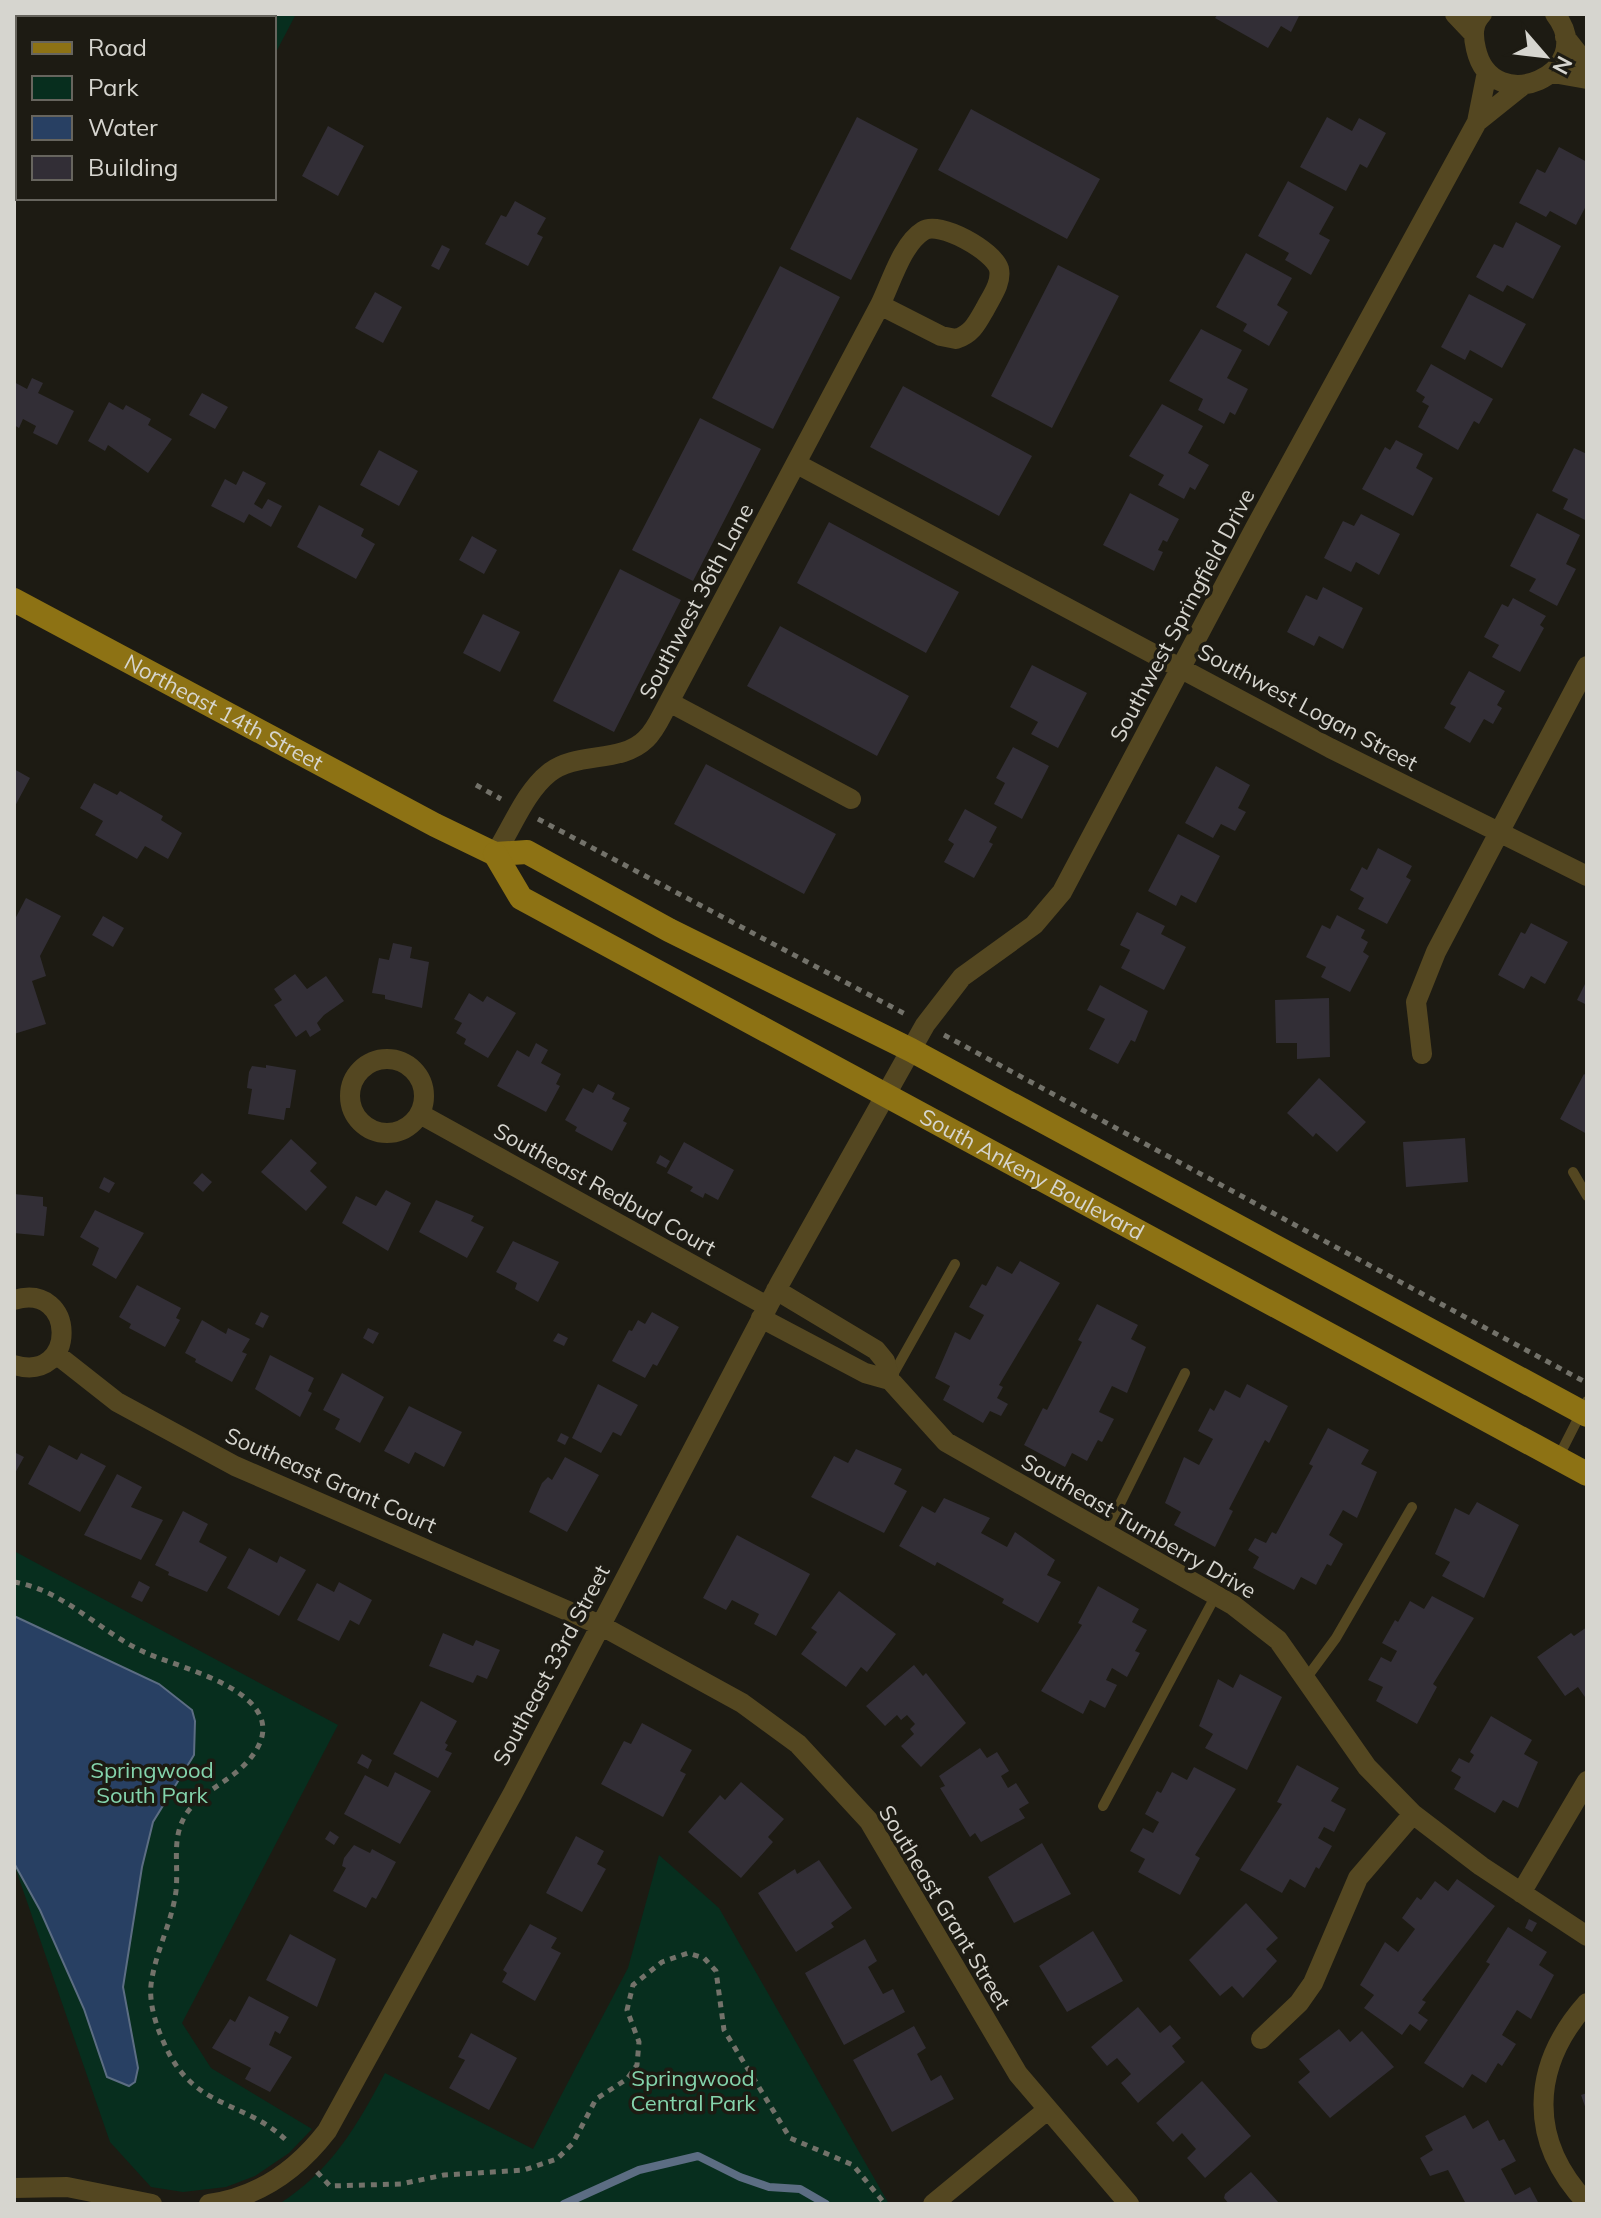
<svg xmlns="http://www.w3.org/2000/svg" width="1601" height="2218" font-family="Mulish,sans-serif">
  <rect width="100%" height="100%" fill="#1d1b13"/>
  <!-- green -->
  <path fill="#072e1e" d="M14 14H296L274 56V18H18V50L14 48Z
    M14 1551 338 1725 182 2023 211 2068 312 2129 289 2153 255 2176 226 2187 183 2192 151 2187 110 2142 14 1864Z
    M659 1855 719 1908 889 2204H279C331 2171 357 2126 385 2073L533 2149 628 1968Z"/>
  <!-- water -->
  <path fill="#284063" stroke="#5c6d83" stroke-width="2" d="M14 1616 159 1684 192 1710 195 1721 194 1755 153 1822 142 1867 123 1987 138 2068 135 2082 129 2086 107 2077 84 2009 40 1910 14 1863Z"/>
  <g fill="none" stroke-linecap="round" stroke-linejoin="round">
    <!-- stream -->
    <path stroke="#5c6d83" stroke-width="8" d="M564 2204 639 2170 698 2156 740 2177 769 2187 800 2189 826 2204"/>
  </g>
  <!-- building -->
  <path fill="#322e36" d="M1218 14H1300L1291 32 1281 26 1268 48 1215 18Z
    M971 109 1100 179 1067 239 938 170Z
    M857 117 918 149 851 280 790 249Z
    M1327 117 1352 131 1359 118 1386 133 1367 168 1360 164 1346 191 1300 167Z
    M328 126 364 146 338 196 302 176Z
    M1559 147 1587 162V204L1576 225 1550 211 1546 217 1519 203 1537 169 1545 173Z
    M1288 181 1334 207 1319 234 1330 240 1311 275 1285 260 1289 253 1258 236Z
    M515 201 546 218 537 234 543 237 528 266 485 244 501 215 506 217Z
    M1516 222 1561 246 1533 299 1507 285 1503 292 1476 277 1494 244 1503 248Z
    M442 245 450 249 439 270 431 266Z
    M1246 253 1292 278 1277 305 1288 312 1269 346 1243 331 1247 324 1216 307Z
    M1058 265 1119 296 1052 428 991 396Z
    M780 266 840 297 773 429 712 398Z
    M375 292 402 307 383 343 355 328Z
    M1469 294 1526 324 1502 368 1470 350 1465 360 1441 347Z
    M1201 329 1242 350 1227 378 1248 389 1235 415 1230 412 1224 424 1198 410 1203 399 1169 381Z
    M1431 364 1493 399 1479 424 1474 421 1458 450 1418 427 1429 406 1422 402 1425 397 1416 391Z
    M32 378 43 383 38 393 74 411 57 445 33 433 36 426 23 419 19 428 14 425V382L27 389Z
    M903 386 1032 456 999 516 870 447Z
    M202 393 228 407 215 429 189 415Z
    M109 402 123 410 126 405 151 419 148 425 172 439 148 473 108 445 105 451 88 441Z
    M1162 404 1203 426 1188 453 1209 465 1195 490 1190 487 1184 499 1158 485 1164 475 1129 456Z
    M700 418 761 449 693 581 632 550Z
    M1396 440 1423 454 1416 468 1433 478 1413 516 1362 489 1385 447 1390 450Z
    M1574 448 1587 454V521L1563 509 1568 499 1552 491Z
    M379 450 418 471 399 506 360 485Z
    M243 471 266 483 254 504 262 509 268 499 282 506 271 527 249 514 244 523 211 506 225 479 236 485Z
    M1130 493 1179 519 1167 542 1163 540 1158 550 1163 552 1154 571 1103 545Z
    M319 505 364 529 361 536 375 544 356 579 297 547Z
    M1537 513 1580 535 1566 564 1576 569 1557 606 1529 591 1536 579 1510 566Z
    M1361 514 1400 534 1379 575 1356 562 1351 572 1324 558 1343 521 1354 526Z
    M829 522 959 592 926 653 797 583Z
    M472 536 497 550 484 574 459 560Z
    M620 569 681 600 614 732 553 701Z
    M1323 587 1363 608 1343 649 1319 636 1314 646 1287 632 1306 595 1317 600Z
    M1513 598 1546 616 1540 625 1544 628 1520 672 1492 657 1499 645 1484 637 1502 604 1508 607Z
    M483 614 520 632 500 672 463 653Z
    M780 626 909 696 877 756 747 686Z
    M1032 665 1087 693 1058 748 1031 734 1038 722 1010 707Z
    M1469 671 1505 691 1497 705 1502 708 1493 724 1484 719 1470 743 1444 728 1456 707 1450 704Z
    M1013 747 1049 766 1022 819 994 804 1005 783 996 778Z
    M706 764 836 834 804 894 674 824Z
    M1216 766 1250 785 1238 808 1246 812 1235 831 1221 824 1213 838 1185 823Z
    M14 769 30 778 14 808Z
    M94 783 117 795 120 791 163 816 161 820 182 833 168 859 145 846 137 859 95 835 103 821 80 808Z
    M965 809 997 827 989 842 993 844 974 878 944 862 954 844 948 840Z
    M1178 834 1220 856 1196 903 1181 895 1176 906 1148 891Z
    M1378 848 1412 866 1406 877 1411 880 1387 924 1358 909 1364 898 1350 890 1362 867 1367 870Z
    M26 898 61 916 40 956 46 976 32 981 46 1024 14 1034V921Z
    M1137 912 1165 926 1161 934 1186 947 1164 990 1121 968 1130 950 1120 945Z
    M1337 915 1365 930 1361 938 1368 942 1363 952 1369 956 1350 992 1321 977 1326 967 1306 957 1322 925 1330 929Z
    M103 916 124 928 113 947 92 935Z
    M1531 923 1568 942 1545 984 1531 976 1524 989 1498 975 1521 932 1525 934Z
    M393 943 412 947 410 958 429 962 422 1008 385 999V995L372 993 379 958 389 960Z
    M295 974 307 989 326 976 344 1001 324 1015 317 1023 321 1030 310 1037 306 1030 296 1037 274 1005 282 1000 274 989Z
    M1587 980V1005L1577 1000Z
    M1100 985 1148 1011 1135 1042 1131 1040 1118 1064 1089 1049 1105 1019 1087 1010Z
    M469 993 483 1002 487 996 516 1013 488 1058 464 1044 466 1039 456 1033 462 1023 454 1019Z
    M1329 998 1330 1057 1297 1059V1043H1276L1275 1000Z
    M536 1043 548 1050 541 1063 561 1074 556 1084 560 1086 546 1112 497 1086 517 1050 529 1057Z
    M266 1065 296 1070 290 1108H286L284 1120 248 1114 252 1089 247 1088 249 1072 252 1066 266 1068Z
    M1584 1074 1587 1076V1134L1560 1119Z
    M1319 1078 1366 1122 1337 1152 1316 1133 1313 1137 1287 1113Z
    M598 1084 615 1093 612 1099 630 1108 623 1121 627 1123 612 1151 575 1131 577 1127 565 1120 583 1088 593 1093Z
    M1465 1138 1468 1182 1406 1187 1403 1142Z
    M291 1139 317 1163 310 1171 327 1187 306 1211 261 1172Z
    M684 1142 734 1170 718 1200 705 1193 703 1198 690 1191 693 1187 667 1173Z
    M660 1155 670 1161 666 1168 656 1163Z
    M202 1173 212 1182 203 1192 193 1183Z
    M104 1177 115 1183 109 1193 99 1188Z
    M386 1190 411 1203 388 1251 342 1223 356 1196 376 1206Z
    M14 1194 43 1197V1206L47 1207 44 1236 14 1233Z
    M436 1200 474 1216 471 1221 484 1227 467 1258 419 1232Z
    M95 1210 144 1233 116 1279 92 1265 99 1248 80 1237Z
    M513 1241 559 1262 538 1302 515 1289 517 1283 496 1272Z
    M1020 1261 1060 1283 999 1385 1003 1387 997 1398 1008 1404 1001 1416 990 1411 983 1423 943 1400 950 1386 935 1378 955 1332 970 1340 984 1315 969 1307 982 1284 986 1286 997 1266 1012 1274Z
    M137 1285 181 1308 176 1318 180 1320 165 1347 129 1328 131 1324 119 1317Z
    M1097 1304 1138 1325 1131 1339 1146 1347 1127 1393 1112 1386 1099 1412 1114 1419 1102 1442 1098 1440 1087 1461 1072 1453 1065 1467 1024 1445 1043 1408 1047 1410 1082 1342 1078 1340Z
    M261 1312 269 1316 263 1328 255 1324Z
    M652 1312 679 1327 657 1366 653 1364 645 1378 612 1361 629 1330 632 1331 638 1320 645 1324Z
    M202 1320 226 1334 228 1328 250 1339 242 1352 247 1354 232 1382 195 1362 196 1359 185 1353Z
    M368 1328 379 1333 373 1344 363 1338Z
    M558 1333 568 1338 564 1346 553 1341Z
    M270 1355 314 1378 308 1391 312 1393 300 1417 255 1389Z
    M342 1373 384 1397 360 1443 335 1429 340 1419 323 1410Z
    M598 1384 638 1405 621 1436 613 1432 601 1453 572 1438Z
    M1247 1384 1288 1406 1269 1443 1265 1440 1229 1509 1233 1511 1215 1547 1174 1525 1181 1512 1165 1503 1184 1457 1199 1465 1213 1439 1198 1431 1210 1408 1214 1411 1225 1390 1240 1398Z
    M409 1406 462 1432 444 1467 415 1452 409 1464 384 1451Z
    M1328 1428 1369 1450 1361 1464 1377 1472 1357 1518 1343 1510 1329 1535 1343 1544 1331 1566 1327 1564 1316 1585 1301 1577 1294 1590 1253 1568 1259 1557 1248 1550 1255 1538 1266 1543 1272 1532 1276 1534 1313 1466 1309 1464Z
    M561 1433 569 1437 565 1445 557 1441Z
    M49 1445 77 1460 81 1453 106 1466 80 1512 28 1484Z
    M856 1449 902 1469 894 1484 907 1491 884 1533 811 1497 834 1456 848 1463Z
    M14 1452 24 1457 14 1475Z
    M565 1457 599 1475 567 1532 529 1512 542 1483 548 1477 552 1480Z
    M117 1474 142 1487 131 1507 163 1520 141 1560 84 1535Z
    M944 1498 990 1518 981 1533 1007 1547 1015 1532 1055 1560 1047 1575 1061 1582 1038 1623 1002 1603 1004 1599 937 1562 935 1566 899 1546 922 1506 935 1513Z
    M1477 1502 1519 1525 1484 1598 1442 1576 1450 1562 1435 1554 1455 1508 1469 1515Z
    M183 1511 208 1524 199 1542 227 1557 207 1592 168 1575 169 1572 155 1565Z
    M737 1535 810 1574 776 1636 754 1624 759 1614 732 1600 726 1610 703 1598Z
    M249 1548 277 1563 280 1556 306 1570 279 1616 227 1588Z
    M139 1581 150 1587 142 1602 131 1597Z
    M339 1582 372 1600 359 1625 350 1620 339 1641 297 1620 317 1583 334 1592Z
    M1098 1586 1139 1609 1132 1622 1147 1630 1135 1651 1140 1653 1127 1677 1112 1668 1106 1680 1117 1685 1105 1708 1090 1700 1083 1714 1041 1691 1082 1625 1078 1623Z
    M839 1591 896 1634 867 1672 861 1667 846 1687 801 1654 817 1632 811 1628Z
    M1432 1596 1474 1618 1433 1684 1437 1687 1417 1724 1376 1701 1383 1687 1368 1680 1381 1657 1391 1662 1397 1651 1382 1643 1395 1620 1398 1622 1410 1601 1424 1609Z
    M1587 1627V1700L1578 1687 1565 1696 1537 1657 1571 1633 1574 1636Z
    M443 1633 473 1646 476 1640 500 1650 487 1679 477 1675 473 1683 429 1666Z
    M914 1665 923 1676 926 1673 966 1723 921 1767 901 1746 914 1734 910 1729 915 1724 907 1715 901 1720 897 1715 885 1726 866 1706Z
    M1240 1674 1282 1697 1247 1770 1205 1748 1213 1734 1199 1726 1218 1679 1233 1688Z
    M421 1701 457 1721 445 1743 448 1745 445 1750 452 1753 438 1778 393 1754Z
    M1491 1716 1532 1740 1524 1754 1538 1762 1518 1808 1503 1800 1495 1813 1454 1789 1461 1777 1451 1771 1459 1758 1469 1763 1474 1755 1470 1752Z
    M642 1723 692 1750 680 1771 686 1774 663 1817 601 1784 624 1741 631 1744Z
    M980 1748 987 1758 997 1752 1009 1771 1001 1776 1008 1788 1016 1783 1029 1803 1019 1809 1025 1818 981 1842 975 1833 970 1837 940 1788 945 1786 939 1776Z
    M362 1754 372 1760 368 1769 357 1763Z
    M1297 1765 1339 1788 1331 1801 1346 1809 1334 1832 1324 1827 1318 1838 1332 1846 1319 1869 1316 1867 1305 1888 1290 1879 1282 1893 1240 1870 1282 1804 1277 1802Z
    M1194 1767 1236 1789 1195 1855 1200 1858 1180 1895 1138 1872 1145 1859 1130 1851 1143 1828 1153 1833 1159 1822 1145 1814 1157 1791 1161 1793 1172 1772 1187 1780Z
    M395 1772 431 1791 400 1844 344 1814 365 1775 388 1787Z
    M741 1782 784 1819 768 1837 773 1842 741 1878 688 1832 720 1795 725 1800Z
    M330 1831 339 1837 334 1845 325 1839Z
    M576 1836 604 1851 597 1864 606 1869 582 1912 546 1893Z
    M1042 1843 1071 1894 1014 1923 988 1877Z
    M354 1845 370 1853 372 1849 396 1862 376 1899 372 1897 366 1908 333 1891 346 1868 342 1866 344 1858Z
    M819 1860 852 1908 831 1923 834 1927 796 1952 758 1893 795 1869 797 1874Z
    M1457 1879 1495 1906 1422 2000 1426 2002 1418 2013 1428 2020 1420 2031 1410 2024 1402 2035 1364 2008 1374 1995 1360 1985 1385 1942 1398 1952 1415 1929 1402 1918 1417 1897 1421 1900 1435 1881 1448 1891Z
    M1246 1903 1278 1938 1266 1949 1277 1961 1243 1998 1232 1986 1220 1996 1189 1960Z
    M1529 1919 1537 1923 1532 1932 1525 1928Z
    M530 1924 557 1938 551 1948 561 1953 535 2001 502 1982 507 1973 503 1970Z
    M1508 1927 1547 1952 1539 1965 1554 1975 1531 2019 1517 2010 1502 2035 1516 2044 1502 2066 1498 2063 1486 2083 1472 2074 1463 2088 1424 2063 1490 1964 1486 1962Z
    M1093 1931 1123 1981 1067 2012 1039 1966Z
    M290 1934 336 1959 317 2007 266 1980Z
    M865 1939 877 1961 868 1967 883 1994 893 1989 905 2012 844 2045 805 1973Z
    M249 1996 289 2017 280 2034 275 2031 269 2045 292 2057 270 2092 245 2079 251 2068 212 2048 230 2019 235 2022Z
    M1138 2007 1160 2033 1170 2025 1181 2038 1172 2046 1185 2062 1138 2103 1121 2083 1131 2074 1117 2058 1107 2066 1091 2047Z
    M914 2026 926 2048 917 2054 931 2081 941 2075 954 2099 892 2132 853 2060Z
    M1339 2029 1350 2042 1362 2031 1394 2067 1330 2118 1298 2082 1310 2072 1299 2059Z
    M471 2033 517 2058 489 2110 449 2088 465 2060 458 2057Z
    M1202 2081 1251 2136 1205 2178 1187 2158 1196 2149 1182 2133 1173 2142 1156 2123Z
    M1587 2093V2112L1581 2095Z
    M1465 2115 1473 2129 1488 2120 1499 2141 1504 2139 1516 2161 1501 2169 1515 2195 1530 2187 1539 2204H1466L1448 2170 1430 2176 1420 2158 1433 2150 1425 2136Z
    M1251 2172 1280 2204H1229L1224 2198 1225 2194Z"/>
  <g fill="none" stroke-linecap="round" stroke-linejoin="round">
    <!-- path -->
    <path stroke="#73726a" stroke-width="5" stroke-dasharray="6 6" stroke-linecap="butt" d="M476 785 501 799
      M538 819 907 1015
      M944 1035 1587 1383
      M14 1582C64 1590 101 1633 146 1653 185 1670 303 1696 249 1760 232 1780 205 1790 189 1810 170 1835 179 1862 176 1891 172 1923 155 1952 151 1985 149 2003 156 2026 164 2043 193 2111 245 2099 288 2142
      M317 2172 330 2186 401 2184 444 2175 524 2170 557 2159 573 2143 596 2099 627 2079 637 2065 639 2042 627 2010 633 1985 662 1962 688 1953 704 1958 716 1971 724 2030 790 2138 853 2165 885 2204"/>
    <!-- lane -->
    <path stroke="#544721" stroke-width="10" d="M1573 1172 1587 1196
      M891 1378 955 1264
      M1559 1456 1587 1401
      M1106 1532 1185 1373
      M1305 1680 1336 1638 1412 1507
      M1103 1806 1216 1595"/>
    <!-- street -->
    <path stroke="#544721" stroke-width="20" d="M1455 14 1473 33
      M1482 14C1472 24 1473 36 1476 49 1492 120 1601 73 1555 14
      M1565 37 1587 65
      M1487 72 1477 122 1522 86
      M1553 73 1587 79
      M797 464 1330 748 1587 876
      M669 702 851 799
      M495 854C512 828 525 792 549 773 577 751 621 764 646 739 656 730 662 714 669 702L880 305 941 336 956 339C972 334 977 323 985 309 991 297 1002 283 999 269 994 251 939 220 923 231 902 244 891 283 880 305
      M1422 1054 1416 1002 1436 952 1587 666
      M350 1096a37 37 0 1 1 74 0a37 37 0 1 1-74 0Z
      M420 1114 767 1306
      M776 1290 876 1350 885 1361 890 1380 946 1442 1233 1605 1278 1640 1367 1767 1413 1814 1481 1866 1587 1936
      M14 1300C77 1281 78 1384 14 1365
      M761 1318 865 1373 890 1380
      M56 1354 117 1402 235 1466 600 1625 742 1703 798 1744 869 1821 1018 2074 1129 2204
      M1521 1893 1587 1781
      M1587 2003C1530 2067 1528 2141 1587 2203
      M1261 2039 1299 2003 1313 1983 1358 1878 1413 1814
      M14 2188 67 2187 152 2204
      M209 2204C259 2197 297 2170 327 2131L513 1793 780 1283 925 1025 962 977 1034 925 1062 892 1255 528 1477 122
      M933 2204 1046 2111"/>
    <!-- primary -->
    <g stroke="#8d7214" stroke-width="24">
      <path id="s1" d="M14 600 435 825 495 854 527 852 669 930 911 1050 1587 1415"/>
      <path id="s2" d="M495 854 521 898 1587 1474"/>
    </g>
  </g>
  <g text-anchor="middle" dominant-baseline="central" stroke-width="7" stroke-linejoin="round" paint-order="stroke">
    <!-- street labels -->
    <g font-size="22" fill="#d6d5cf" stroke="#1d1b13">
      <text transform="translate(696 601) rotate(-62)">Southwest 36th Lane</text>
      <text transform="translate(1182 615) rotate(-62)">Southwest Springfield Drive</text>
      <text transform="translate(1308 707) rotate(28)">Southwest Logan Street</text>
      <text stroke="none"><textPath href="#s1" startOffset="238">Northeast 14th Street</textPath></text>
      <text stroke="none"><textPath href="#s2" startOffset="632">South Ankeny Boulevard</textPath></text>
      <text transform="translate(605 1189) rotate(29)">Southeast Redbud Court</text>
      <text transform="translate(331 1480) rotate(24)">Southeast Grant Court</text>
      <text transform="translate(1139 1526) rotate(30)">Southeast Turnberry Drive</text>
      <text transform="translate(551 1665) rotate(-62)">Southeast 33rd Street</text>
      <text transform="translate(945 1907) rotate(59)">Southeast Grant Street</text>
    </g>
    <!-- park labels -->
    <g font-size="22" fill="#84d4ac" stroke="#1d1b13">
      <text x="152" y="1770">Springwood<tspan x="152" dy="25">South Park</tspan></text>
      <text x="693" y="2078">Springwood<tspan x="693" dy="25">Central Park</tspan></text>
    </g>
  </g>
  <!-- border -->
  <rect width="1601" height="2218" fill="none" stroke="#d6d5cf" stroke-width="32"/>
  <!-- legend -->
  <rect x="16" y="16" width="260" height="184" fill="#1d1b13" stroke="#67655e" stroke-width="2"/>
  <rect x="32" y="42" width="40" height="12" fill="#8d7214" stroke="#67655e" stroke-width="2"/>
  <text x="88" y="56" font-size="24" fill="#d6d5cf">Road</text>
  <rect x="32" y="76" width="40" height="24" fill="#072e1e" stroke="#67655e" stroke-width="2"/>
  <text x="88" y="96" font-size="24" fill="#d6d5cf">Park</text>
  <rect x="32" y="116" width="40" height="24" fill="#284063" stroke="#67655e" stroke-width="2"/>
  <text x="88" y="136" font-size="24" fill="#d6d5cf">Water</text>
  <rect x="32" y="156" width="40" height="24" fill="#322e36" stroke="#67655e" stroke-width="2"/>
  <text x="88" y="176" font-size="24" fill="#d6d5cf">Building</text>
  <!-- north arrow -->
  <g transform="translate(1545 56) rotate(118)" stroke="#1d1b13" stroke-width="6" paint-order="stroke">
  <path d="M0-6L14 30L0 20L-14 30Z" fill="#d6d5cf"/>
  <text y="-12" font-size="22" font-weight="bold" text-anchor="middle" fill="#d6d5cf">N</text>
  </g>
</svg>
